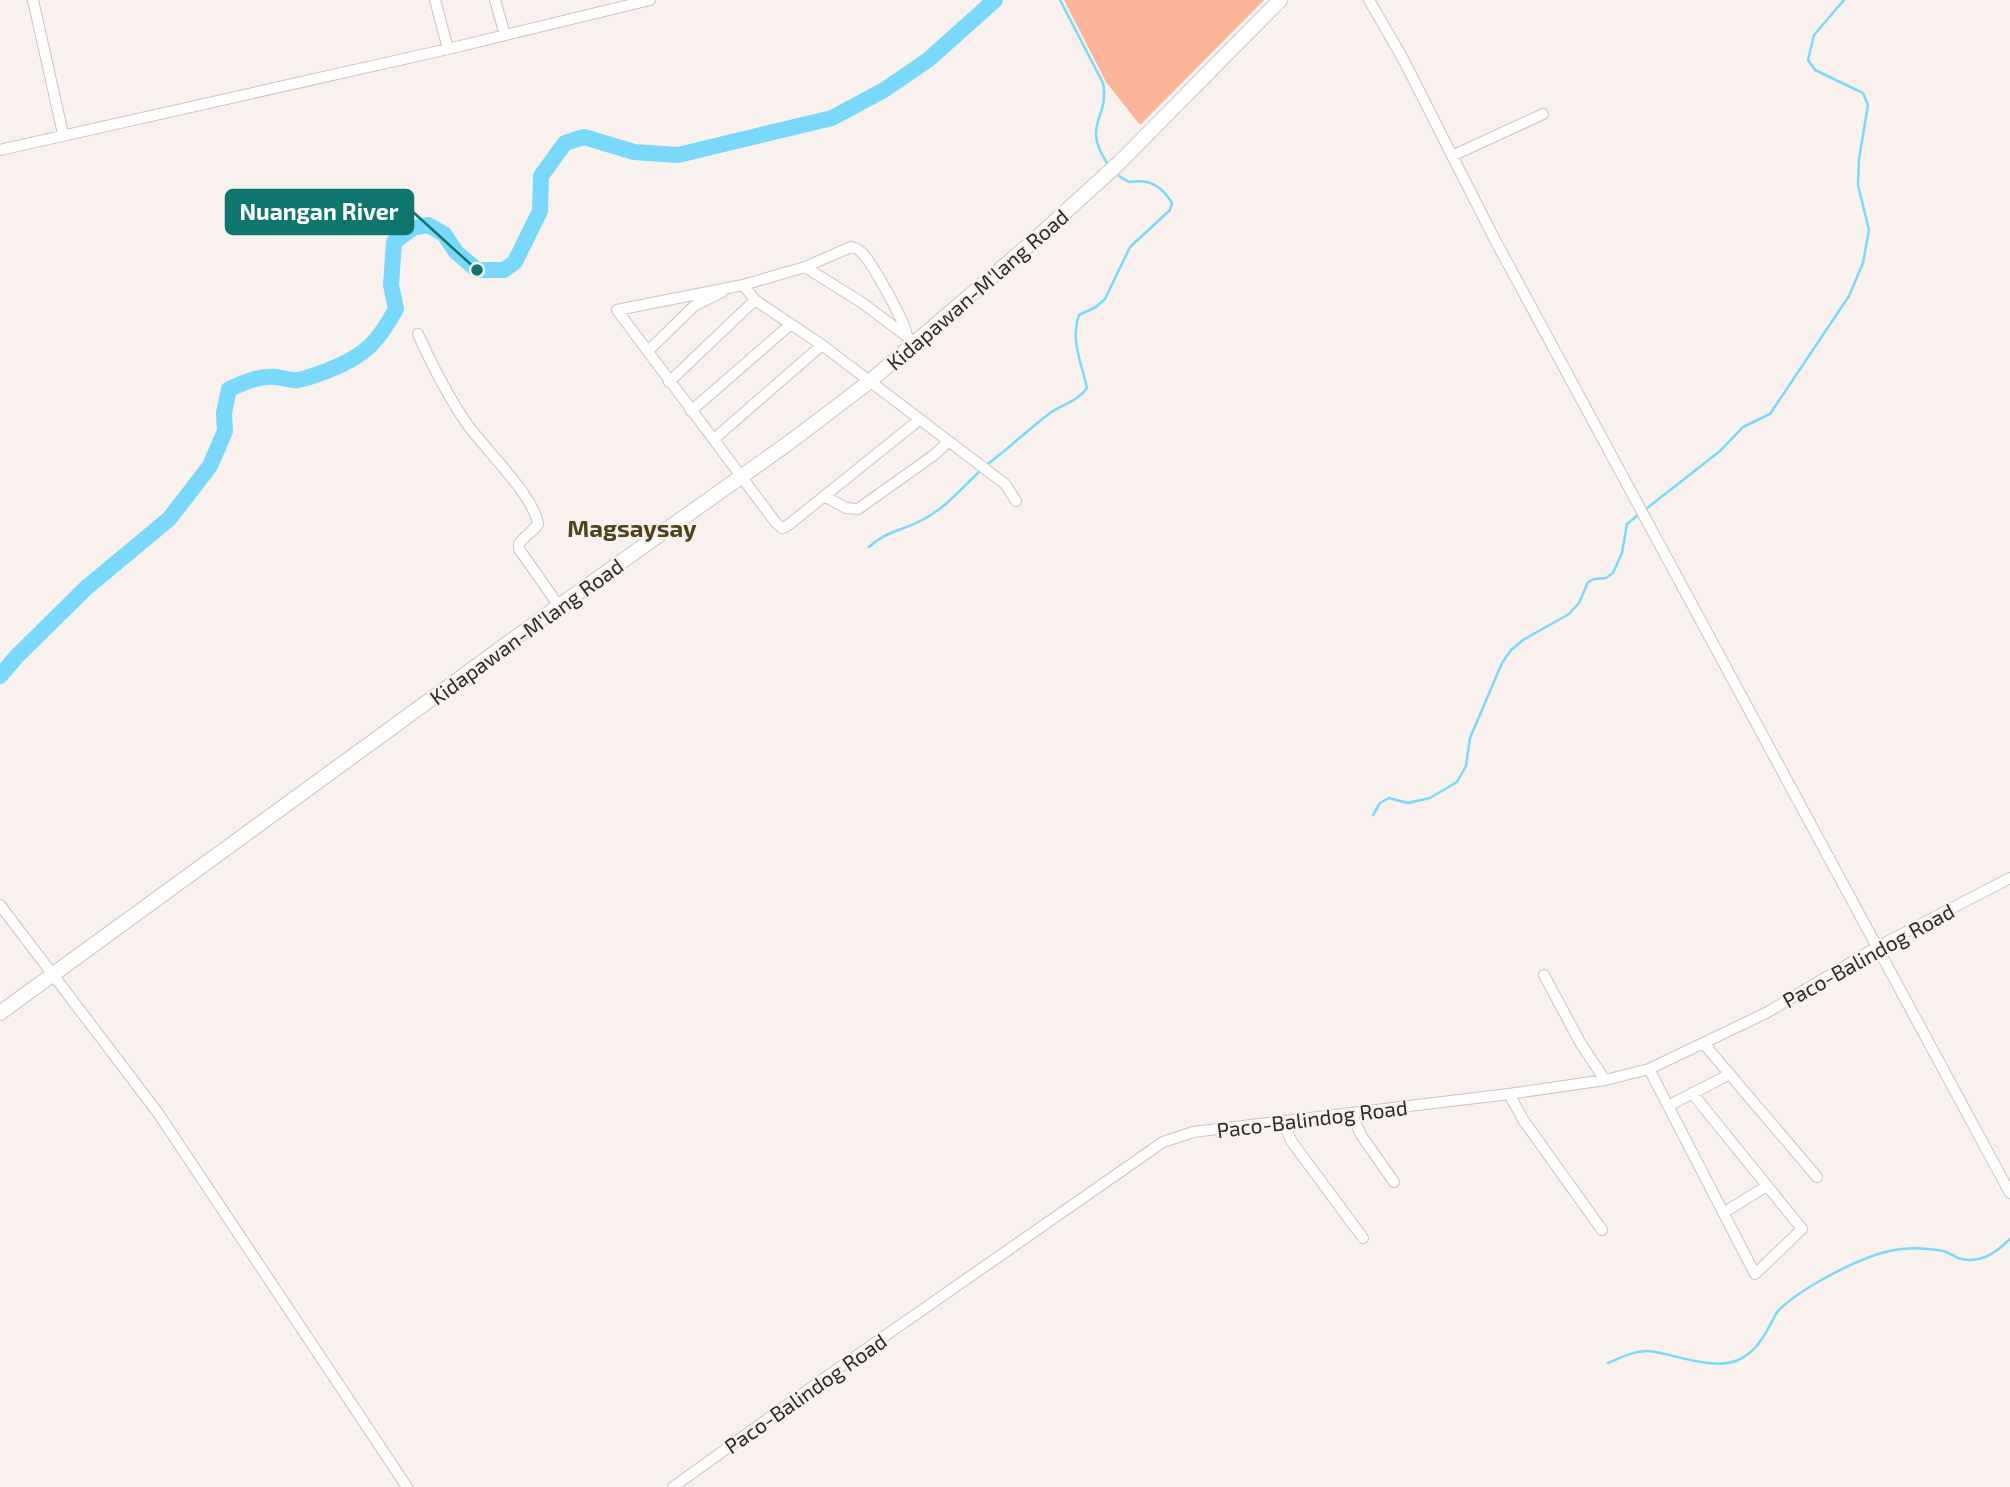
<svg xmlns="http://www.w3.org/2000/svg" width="2010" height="1487" font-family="'Exo 2',sans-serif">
  <rect width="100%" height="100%" fill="#f9f1ee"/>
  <!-- green -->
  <path fill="#fbb499" d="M1064 0H1264L1140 125 1106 82Z"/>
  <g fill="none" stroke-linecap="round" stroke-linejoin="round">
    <!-- stream -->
    <path stroke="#7ad9fa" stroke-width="2.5" d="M1060 0 1103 83C1110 119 1081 123 1107 163
      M989 463C1010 447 1029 429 1050 413 1063 404 1078 401 1087 388 1082 364 1070 340 1079 315L1096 307 1105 299 1130 247 1170 210 1172 203C1161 185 1149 179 1129 182L1119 176
      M1646 509 1720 451 1743 427 1770 414 1849 296 1863 263 1869 230 1858 185 1859 159 1868 105 1863 93 1815 70 1808 60 1814 35 1844 0
      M869 547C885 531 905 530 924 519 945 508 961 489 979 472
      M1373 815 1380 803 1389 798 1408 803 1430 798 1457 782 1466 766 1470 738 1502 663 1511 650 1523 640 1569 614 1579 603 1588 582 1594 579 1606 578 1613 573 1622 553 1627 524 1639 514
      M1608 1363C1620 1358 1635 1350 1649 1351 1674 1354 1714 1371 1738 1360 1753 1354 1763 1339 1770 1325 1773 1321 1774 1315 1778 1311 1799 1289 1860 1257 1890 1251 1906 1247 1927 1248 1943 1251 1949 1252 1953 1256 1958 1258 1979 1265 1996 1253 2010 1239"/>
    <!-- river -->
    <path stroke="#7ad9fa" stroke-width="16" d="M0 676 17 656 86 588 169 519 210 466 225 431 224 413 229 389C243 383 260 375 276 377 284 378 290 381 298 380 309 378 319 374 329 370 365 356 378 342 396 309L391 285 394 242 413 228 428 225 444 234 456 252 477 270H504L515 262 540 211 541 176 565 143 584 137 634 152 678 155 832 118 884 90 928 60 995 0"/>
    <!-- minor casing -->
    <g stroke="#cbc4c1" stroke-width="12">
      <path id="minor" d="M33 0 63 134
        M435 0 448 49
        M495 0 505 35
        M1369 0 1402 57 1494 238 2010 1193
        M0 150 448 49 650 0
        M1452 156 1543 114
        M805 267 861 302 909 338
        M743 285 755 300 822 345 1005 484 1016 501
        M418 334C432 365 447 395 467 424 485 449 534 496 538 524 533 532 524 536 519 544V549L559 606
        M907 336C906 324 871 260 861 252 859 249 855 248 851 247L805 267 743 285 617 310 776 523 782 528 787 526 919 420
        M648 351 694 306 722 292
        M669 382 755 300
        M691 411 791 324
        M714 439 822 345
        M824 496 846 508 858 509 934 455 948 442
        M0 905 158 1113 407 1487
        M1544 975 1581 1044 1605 1080
        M1704 1044 1817 1177
        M1649 1069 1755 1274 1802 1229 1692 1093
        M1509 1094 1524 1121 1602 1230
        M1668 1106 1730 1074
        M1351 1113 1361 1135 1394 1182
        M1282 1121 1292 1142 1363 1238
        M1723 1213 1767 1186
        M673 1487 826 1377 1163 1142 1193 1132 1509 1094 1605 1080 1649 1069 1766 1013 1877 947 2010 878"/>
    </g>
    <!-- major casing -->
    <g stroke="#cbc4c1" stroke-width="16">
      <path id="major" d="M0 1013 559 606 790 442 869 382 1030 244 1119 163 1280 0"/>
    </g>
    <!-- minor -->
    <use href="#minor" stroke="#fff" stroke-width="10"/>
    <!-- major -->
    <use href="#major" stroke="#fff" stroke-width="14"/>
  </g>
  <g text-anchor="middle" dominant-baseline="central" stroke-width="5" stroke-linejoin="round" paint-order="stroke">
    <!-- street labels -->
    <g font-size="21" fill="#2d2a29" stroke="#f9f1ee">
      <text transform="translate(977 289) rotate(-41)">Kidapawan-M'lang Road</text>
      <text transform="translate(526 631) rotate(-36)">Kidapawan-M'lang Road</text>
      <text transform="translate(1868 955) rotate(-29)">Paco-Balindog Road</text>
      <text transform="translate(1312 1118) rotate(-7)">Paco-Balindog Road</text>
      <text transform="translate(805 1393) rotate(-35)">Paco-Balindog Road</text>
    </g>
    <!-- quarter labels -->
    <g font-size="24" font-weight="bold" fill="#4e4219" stroke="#f9f1ee">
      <text x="632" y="527">Magsaysay</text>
    </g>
  </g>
  <!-- callouts -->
  <path fill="none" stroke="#0f766e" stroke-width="2.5" d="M477 270L413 212"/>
  <circle fill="#0f766e" stroke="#f9f1ee" stroke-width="2.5" cx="477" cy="270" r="7"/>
  <rect fill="#0f766e" stroke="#0f766e" stroke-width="2.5" x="226" y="190" width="187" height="44" rx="7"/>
  <g font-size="23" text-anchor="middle" font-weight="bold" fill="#fff">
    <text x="319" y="220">Nuangan River</text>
  </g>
</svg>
